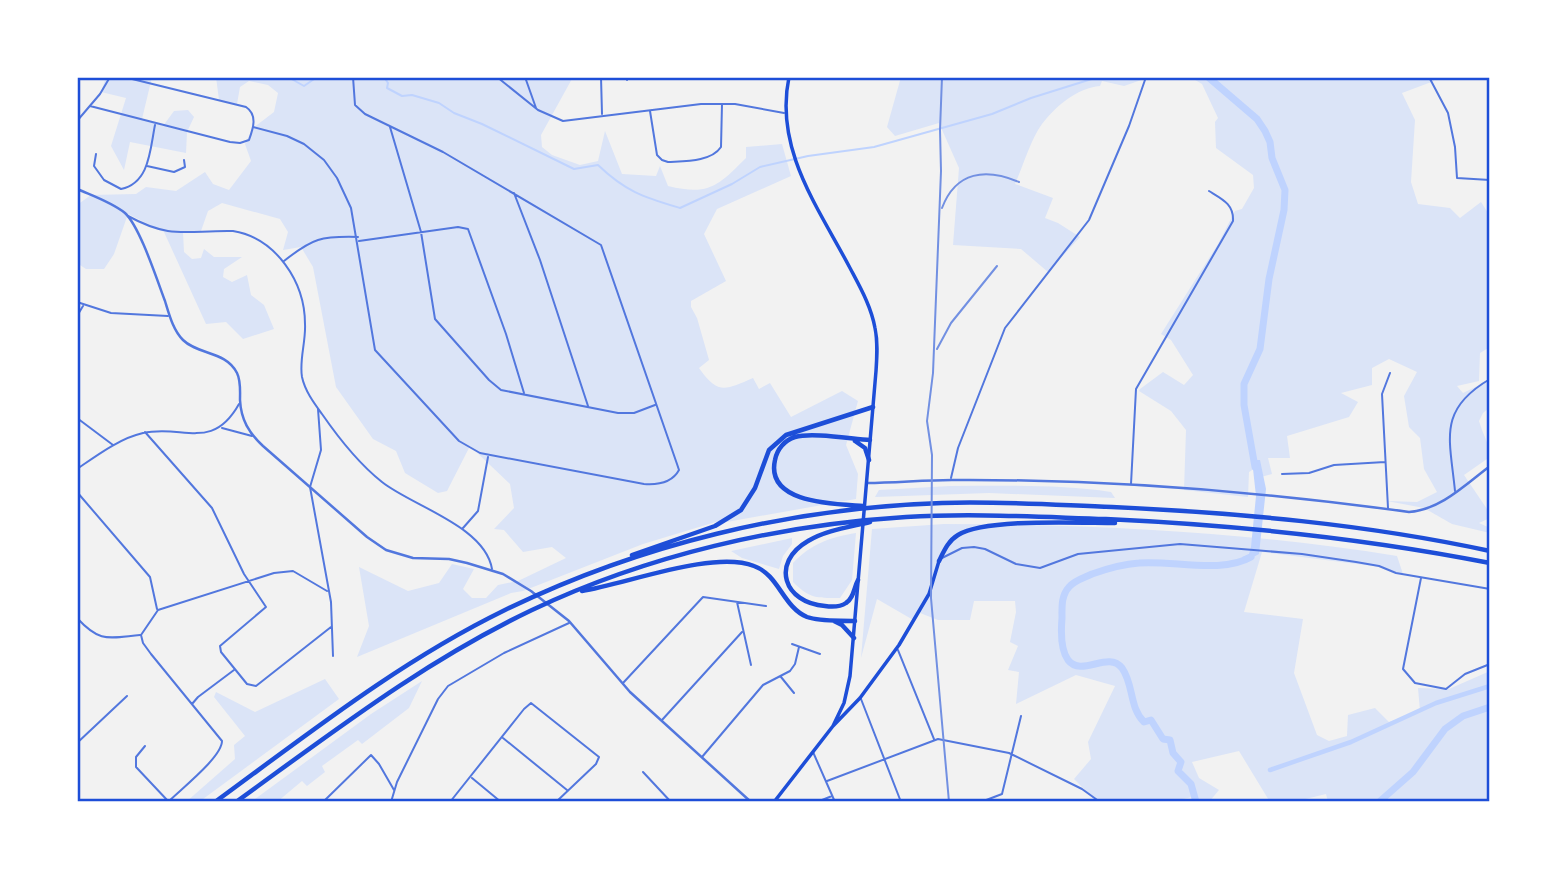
<svg xmlns="http://www.w3.org/2000/svg" width="1567" height="879" font-family="'Space Grotesk',sans-serif">
  <rect width="100%" height="100%" fill="#f2f2f2"/>
  <!-- green -->
  <path fill="#dbe4f7" d="M106 77H152L142 119 163 126 174 111 188 110 194 117 187 132 186 153 130 142 124 170 111 146 126 98 101 92Z
    M216 77H573L541 135 542 147 552 155 580 165 598 161 605 131 622 174 656 176 660 166 668 186C709 196 718 186 746 158V147L782 144 791 176 717 209 704 234 726 281 691 301V307L697 318 709 360 699 368C718 395 725 390 753 378L759 389 770 383 791 417 842 391 858 401 846 445 858 474 856 499 721 523 719 521 643 544 523 591 511 593 357 657 369 626 359 567 408 591 439 583 452 564 474 569 463 589 472 598H486L498 585 518 581 566 558 552 547 523 552 504 530 494 529 514 508 510 484 470 446 447 491 438 493 405 473 396 451 373 439 336 387 313 267 301 247 283 250 288 232 280 219 222 203 208 211 201 231 183 232 184 252 192 259 201 258 204 249 214 257H242L224 269 223 277 232 282 247 275 251 295 264 305 274 329 243 339 226 322 206 324 164 232 128 214 114 254 104 269H86L77 263V205L91 195 136 194 146 187 176 191 205 172 213 184 229 190 251 161 245 144 253 128 274 112 278 93 268 85 249 81 240 87 237 104 219 100Z
    M901 77H1150L1124 86 1102 81 1100 86C1077 88 1056 106 1042 124 1031 139 1023 166 1015 184L1053 198 1045 218 1058 223 1080 237 1048 272 1021 249 953 245 959 168 939 123 895 136 887 127Z
    M1190 77H1432L1434 81 1402 93 1415 120 1411 182 1418 204 1450 208 1460 218 1481 202 1490 216V347L1480 353 1479 381 1457 386 1463 393 1490 380V407L1483 413 1479 421C1484 438 1490 443 1490 462L1487 459 1464 475 1487 509H1490V518L1479 523 1490 528V533L1452 524 1424 508 1387 501 1417 502 1437 492 1424 469 1420 438 1409 427 1404 396 1417 372 1389 359 1372 368V385L1341 393 1358 402 1349 417 1287 436 1290 458H1268L1272 474 1261 477 1257 467 1249 472 1248 497 1184 490 1186 430 1171 411 1139 391 1140 389 1163 372 1184 385 1193 375 1171 340 1161 334 1218 244 1235 211 1242 209 1254 188 1253 175 1216 148 1215 122 1218 118 1202 84Z
    M950 486C1003 486 1058 484 1111 492L1115 498 989 493 875 497 879 490Z
    M944 524C1094 524 1249 532 1397 556L1403 574 1381 567 1262 552 1244 612 1303 619 1294 673 1317 735 1329 741 1347 736 1348 715 1375 708 1389 722 1420 711 1418 688 1449 689 1490 671V802H1328L1326 794 1293 802H1270L1239 751 1192 762 1199 778 1219 790 1209 802H1199L1193 797 1166 802H1097L1074 779 1091 759 1088 742 1115 686 1076 675 1016 704 1019 672 1008 670 1018 646 1010 642 1016 612 1015 601H974L970 620H938L920 613 915 621 877 599 861 658 872 529Z
    M856 533 852 580 840 598C817 598 810 599 793 582V563C811 544 830 537 856 533Z
    M792 538V544L783 556 779 569 742 558 731 551Z
    M325 679 339 699 199 802H186L235 759 234 745 245 736 214 697 216 692 255 712Z
    M422 681 409 708 362 744 358 740 322 766 325 772 307 786 302 781 277 802H251L371 714Z"/>
  <!-- water -->
  <path fill="#bfd3fe" d="M1252 460H1260L1266 489 1259 554 1244 562 1242 557 1249 554 1251 547 1256 496Z"/>
  <g fill="none" stroke-linecap="round" stroke-linejoin="round">
    <!-- stream -->
    <path stroke="#bfd3fe" stroke-width="2" d="M288 77 304 86 317 77
      M384 77 388 83 387 88 402 96 412 95 439 103 454 113 482 124 574 169 598 165C626 192 644 197 680 208L732 184 760 167 808 156 874 147 992 114 1031 98 1098 77"/>
    <!-- canal -->
    <path stroke="#bfd3fe" stroke-width="4.5" d="M1270 770 1351 742 1436 703 1490 686"/>
    <!-- river -->
    <path stroke="#bfd3fe" stroke-width="7" d="M1208 77 1257 119 1265 131 1270 142 1272 158 1285 190 1284 210 1269 279 1260 349 1244 384V405L1255 467
      M1196 802 1191 784 1178 771 1181 762 1173 753 1170 740 1163 739 1151 720 1144 722C1129 707 1134 685 1122 668 1108 650 1082 678 1068 660 1060 649 1061 630 1062 618 1062 607 1061 596 1069 587 1075 580 1084 578 1092 574 1106 569 1124 564 1139 563 1172 560 1222 574 1251 557
      M1379 802 1413 772 1445 729 1463 716 1490 707"/>
    <!-- minor -->
    <path stroke="#5277de" stroke-width="2" d="M497 77 538 110 563 121 701 104H735L784 113
      M525 77 536 108
      M601 77 602 114
      M626 77 627 80
      M1429 77 1448 113 1455 147 1457 178 1490 180
      M90 106 230 142 240 143 249 140C253 129 258 115 246 107L124 77
      M650 111 657 155 662 160 668 162C684 161 711 162 721 147L722 104
      M77 121 100 94 110 77
      M253 127 287 136 304 144 324 160 337 178 351 208 375 350 459 441 480 453 644 484C658 485 672 483 679 470L677 464 601 245 443 152 365 114 355 105 353 77
      M390 127 421 232 435 319 489 380 501 390 618 413H634L655 405
      M96 154 94 166 104 180 121 189C150 183 150 149 155 125
      M147 166 174 172 185 167 184 160
      M514 193 540 260 588 406
      M128 216C172 240 187 230 233 231 276 238 305 282 305 324 306 342 299 360 302 377 305 391 314 403 322 414 340 440 358 463 382 482 412 506 485 526 492 569
      M359 241 458 227 468 229 506 334 524 393
      M284 261C313 238 321 236 358 237
      M77 302 111 313 168 316
      M77 316 83 306
      M318 409 321 450 310 487 331 602 333 656
      M77 418 113 445
      M222 428 252 436
      M145 432 212 508 244 574 266 607 220 646 221 652 247 684 256 686 331 627
      M77 469C96 456 120 438 143 433 183 424 212 452 239 404
      M1282 474 1309 473 1334 465 1385 462
      M951 478 958 448 1005 328 1089 220 1129 126 1146 77
      M1131 484 1136 389 1233 221C1234 204 1222 199 1209 191
      M1455 491C1450 439 1437 410 1490 379
      M77 492 150 577 157 609
      M1388 508 1382 394 1390 373
      M463 528 478 511 488 457
      M942 558 962 548 974 547 985 549 1016 564 1040 568 1078 554 1180 544 1302 554 1356 562 1379 566 1396 573 1490 589
      M1421 578 1403 669 1415 683 1446 689 1465 674 1490 664
      M737 602 751 665
      M77 618C100 643 108 638 140 635
      M141 635 143 643 151 654 222 741C222 757 181 789 168 802
      M141 635 158 610 274 573 293 571 327 591
      M792 644 820 654
      M898 650 934 739
      M781 677 794 693
      M623 683 703 597 766 606
      M861 699 901 802
      M192 704 198 697 234 670
      M662 720 742 632
      M503 738 567 790
      M77 743 127 696
      M145 746 136 757V767L168 801
      M813 752 835 802
      M702 757 763 685 790 671 795 664 799 647
      M643 772 671 802
      M472 778 501 802
      M827 781 938 739 1009 753 1082 789 1100 802
      M323 802 371 755 379 764 394 790
      M391 802 397 782 438 699 448 686 504 653 569 623
      M450 802 524 709 531 703 599 757 596 764 556 802
      M817 802 832 796
      M981 802 1002 794 1021 716"/>
    <!-- tertiary -->
    <path stroke="#5277de" stroke-width="2.5" d="M77 189C93 196 111 202 125 213 140 227 157 280 165 301 169 314 173 330 183 340 198 355 226 351 237 373 241 381 240 391 240 400 241 420 249 433 263 446L367 537 386 550 413 558 449 559 467 563 503 574 531 591 569 621 630 692 751 802
      M867 483C895 483 923 480 952 480 1105 479 1257 491 1409 512 1440 510 1465 485 1490 466"/>
    <!-- primary -->
    <path stroke="#1d4ed8" stroke-width="3.5" d="M789 77C774 149 818 207 850 268 860 287 871 306 875 328 878 342 877 356 876 371L850 676 844 703 833 726
      M774 802 833 726 860 698 899 645 929 594 939 561"/>
    <!-- motorway -->
    <path stroke="#1d4ed8" stroke-width="4.5" d="M855 441 865 448 869 460
      M863 506C836 504 765 504 775 460 777 449 785 440 795 437 812 432 852 439 870 440
      M632 555 715 526 741 510 755 488 769 450 786 435 873 407
      M939 561C944 551 948 541 958 535 985 518 1080 523 1115 523
      M858 580C854 587 854 598 846 603 840 607 832 607 825 606 784 603 770 563 808 541 826 530 850 527 870 522
      M582 591C626 584 713 550 754 566 779 575 783 607 807 617 821 622 840 620 855 621
      M834 621 842 625 854 638
      M215 802C308 734 399 662 503 611 640 544 790 508 942 503 999 501 1056 505 1112 507 1239 513 1365 524 1490 551
      M236 802C333 732 423 662 532 610 648 555 778 525 906 517 972 513 1039 517 1106 519 1235 525 1363 538 1490 563"/>
    <!-- rail -->
    <path stroke="#7290e2" stroke-width="2" d="M942 77 940 130 941 171 933 373 927 421 932 455 931 598 949 802
      M942 208C956 171 986 168 1019 182
      M937 349 951 323 997 266"/>
  </g>
  <!-- border -->
  <rect width="1567" height="879" fill="none" stroke="#ffffff" stroke-width="158"/>
  <rect x="79" y="79" width="1409" height="721" fill="none" stroke="#1d4ed8" stroke-width="2.5"/>
</svg>
